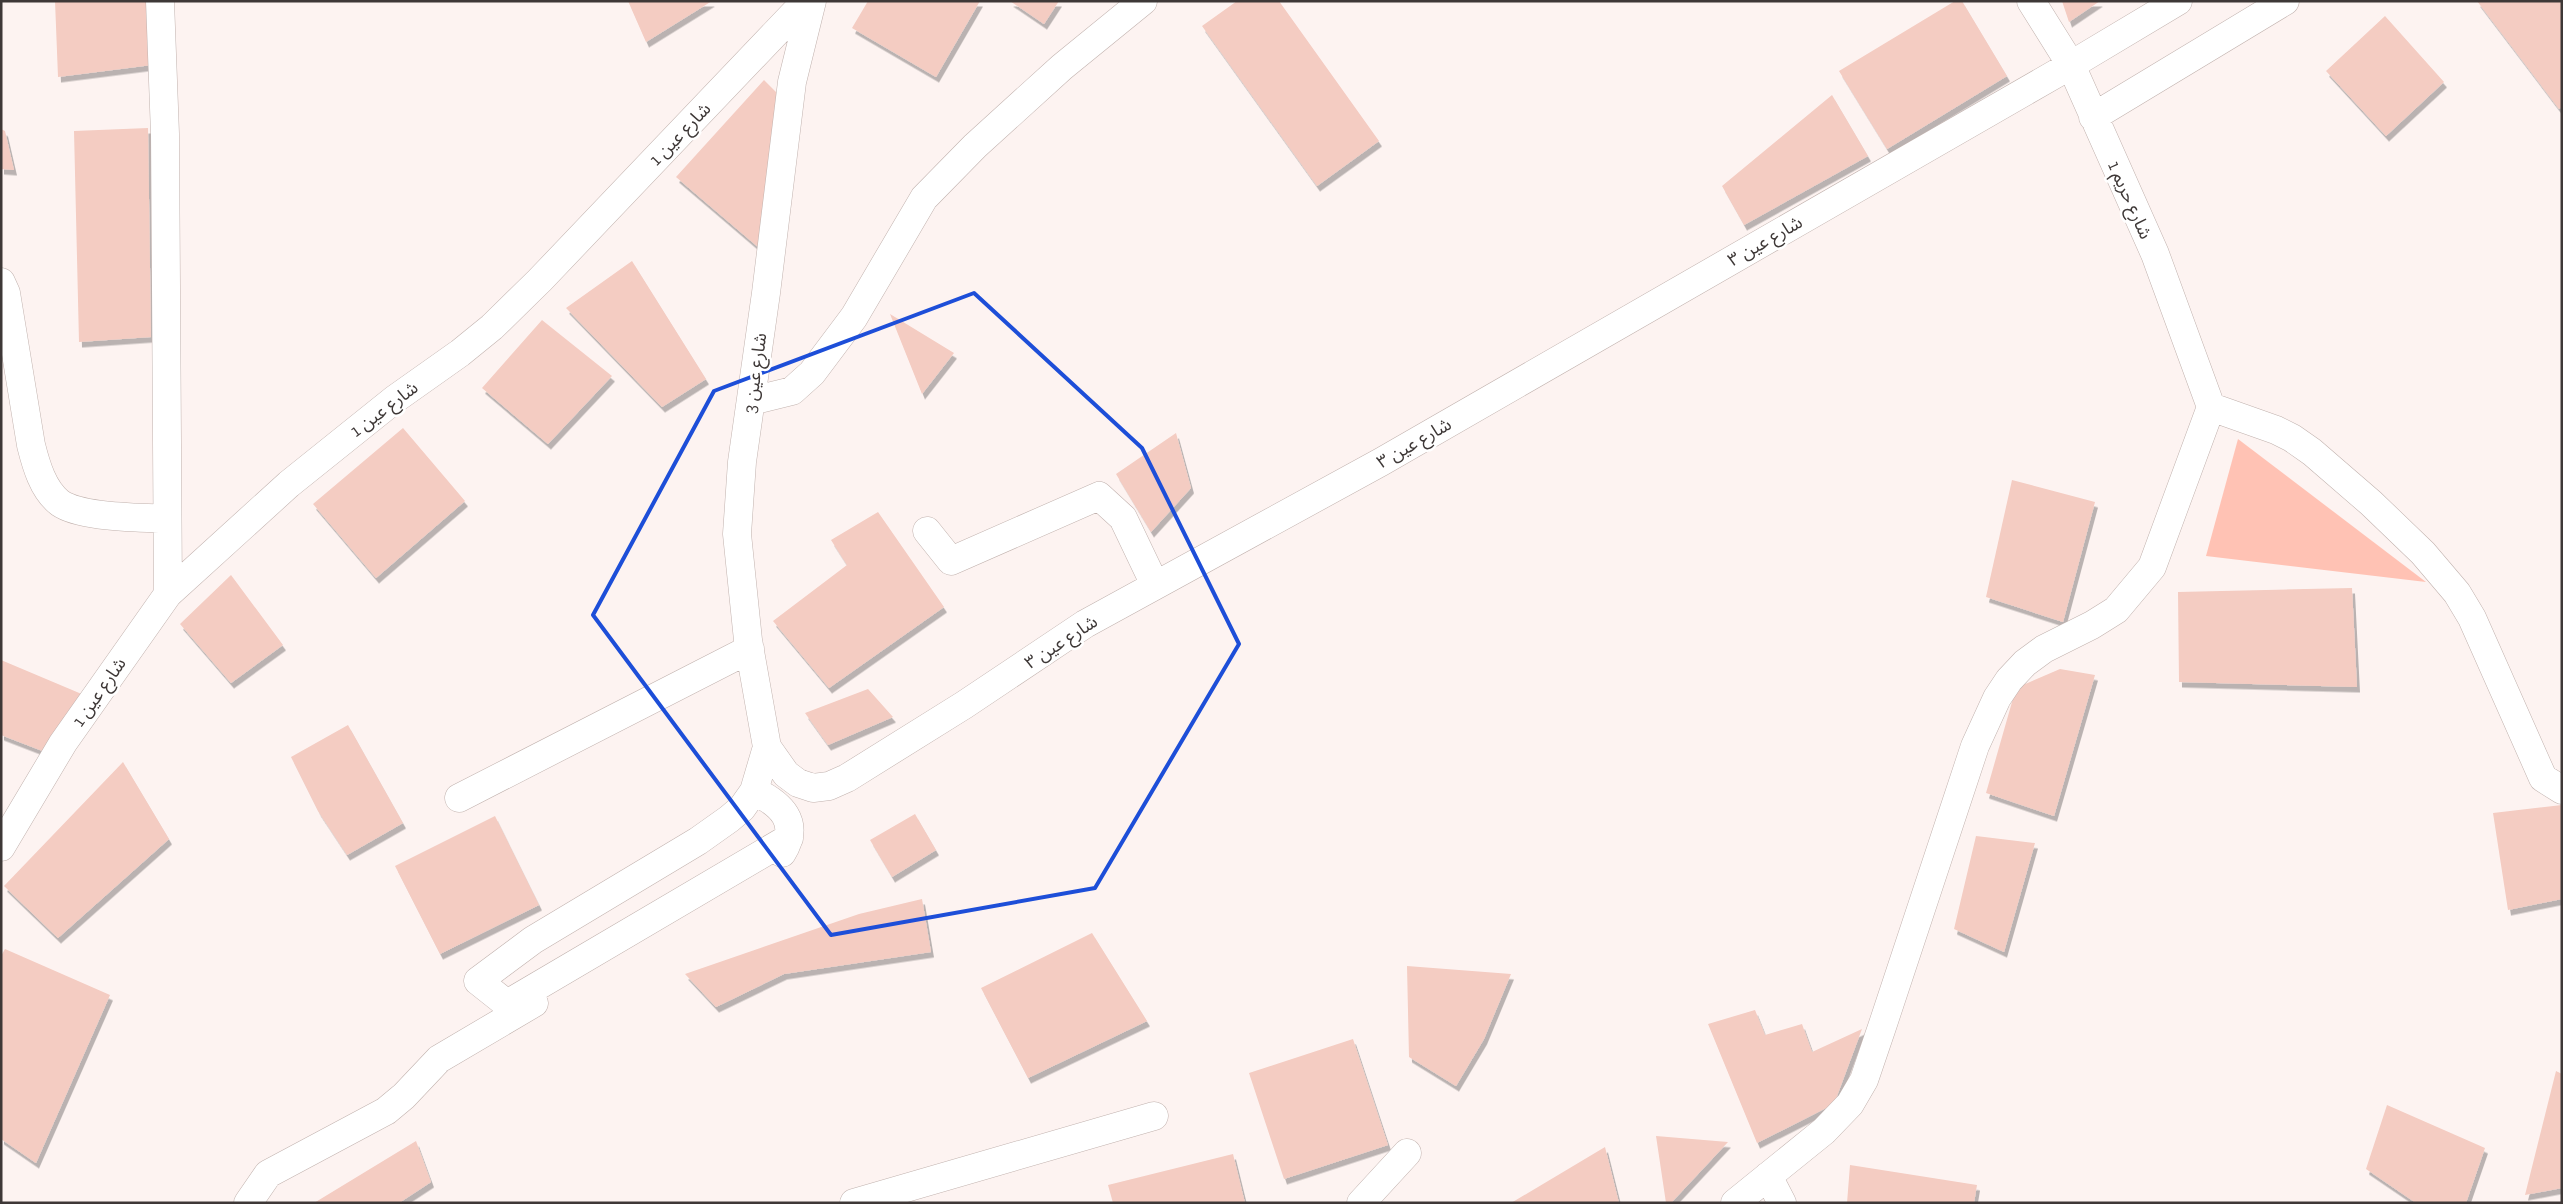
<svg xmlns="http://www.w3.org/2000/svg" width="2563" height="1204" font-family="'Zilla Slab','Noto Sans Arabic',serif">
  <defs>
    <filter id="shadow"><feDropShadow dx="3" dy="5.5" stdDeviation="0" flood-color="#0004"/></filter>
  </defs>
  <rect width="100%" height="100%" fill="#fdf3f1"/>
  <!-- green -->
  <path fill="#ffc2b4" d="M2238 439 2426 582 2206 556Z"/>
  <!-- building -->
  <path fill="#f4ccc2" filter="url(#shadow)" d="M55 1H147L152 65 58 77Z
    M628 1H712L646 42Z
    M868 1H980L936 77 852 28Z
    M1010 1H1059L1044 24Z
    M1237 1H1279L1379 141 1317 186 1202 26Z
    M1955 1H1962L2007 76 1887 149 1839 71Z
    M2062 1H2100L2069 22Z
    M2477 1H2562V107L2559 109Z
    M2385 16 2444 82 2386 136 2326 71Z
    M764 80 779 95 758 247 676 177Z
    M1832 95 1868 156 1744 225 1722 186Z
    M148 128 151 337 79 342 74 131Z
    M1 129 5 131 14 170 1 169Z
    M632 261 706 379 662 407 566 308Z
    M890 314 954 353 922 394Z
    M542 320 612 376 548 444 482 388Z
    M403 428 465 501 376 578 313 504Z
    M1176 433 1191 488 1151 532 1116 474Z
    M2012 480 2095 502 2063 622 1986 597Z
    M878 512 944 607 829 688 773 621 847 565 831 540Z
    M231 575 283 645 231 683 180 624Z
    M2352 588 2357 687 2179 682 2178 592Z
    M1 660 84 695 45 752 1 735Z
    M2060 669 2095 675 2054 816 1986 793 2016 688Z
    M868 689 893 717 828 745 805 713Z
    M348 725 403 823 347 855 318 811 291 757Z
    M123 762 169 839 58 938 4 886Z
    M2562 805V899L2508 910 2493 813Z
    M915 814 936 850 892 877 870 840Z
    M495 816 539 905 440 954 395 866Z
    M1976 836 2035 843 2004 952 1954 929Z
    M922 899 931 952 784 974 716 1007 685 974 859 914Z
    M1092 933 1147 1021 1028 1078 981 988Z
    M5 949 110 995 36 1163 1 1139V956Z
    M1407 966 1511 974 1484 1039 1456 1086 1409 1057Z
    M1755 1010 1765 1035 1802 1024 1812 1052 1862 1029 1834 1104 1757 1143 1708 1024Z
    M1353 1039 1388 1145 1284 1179 1249 1073Z
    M2556 1071 2562 1074V1188L2525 1195Z
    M2387 1105 2485 1148 2466 1203H2416L2366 1169Z
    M1656 1136 1728 1142 1671 1203H1666Z
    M416 1141 431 1182 399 1203H314Z
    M1605 1147 1619 1203H1511Z
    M1233 1154 1245 1203H1113L1108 1185Z
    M1850 1165 1977 1185 1974 1203H1847Z"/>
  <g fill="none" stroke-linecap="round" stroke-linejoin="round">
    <!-- street casing -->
    <g stroke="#c1b2ae" stroke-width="29">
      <path id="street" d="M160 1 165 134 168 594
        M812 1 792 82 766 293 742 462 737 534 748 640 767 747 786 774 798 783 813 788 829 786 847 778 964 705 1085 624 1381 462 2071 65 2178 1
        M2031 1 2071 65 2155 254 2211 407
        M2093 117 2285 1
        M1 282 6 293 31 445C36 465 43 490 60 503 82 518 140 517 167 519
        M751 401 792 391 812 373 854 317 924 198 975 146 1062 67 1143 1
        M2211 407 2276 430 2292 438 2312 452 2371 503 2423 553 2457 593 2472 618 2543 778 2562 790
        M927 531 951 561 1099 496 1123 518 1155 585
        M767 747 754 791 742 808 729 819 698 841 533 940 478 981 507 1004 789 838
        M754 791C781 804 801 822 782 853
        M459 798 750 649
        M1 847 63 743 168 594 289 484 395 399 460 353 492 327 540 280 806 1
        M1768 1176 1782 1203
        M248 1203 268 1174 386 1111 404 1096 439 1059 534 1003
        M854 1203 1154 1116
        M1361 1203 1407 1153
        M1735 1203 1824 1131 1850 1104 1864 1080 1882 1027 1975 746 1997 698 2009 680 2025 663 2044 649 2092 625 2116 610 2152 567 2211 407"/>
    </g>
    <!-- street -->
    <use href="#street" stroke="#fff" stroke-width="28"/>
  </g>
  <!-- marked area -->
  <path fill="none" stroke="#1d4ed8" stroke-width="4" stroke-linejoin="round" d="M974 293 1142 448 1239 644 1095 888 831 935 593 615 714 391Z"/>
  <g text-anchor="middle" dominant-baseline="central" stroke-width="5" stroke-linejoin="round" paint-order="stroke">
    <!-- street labels -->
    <g font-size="18" fill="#3e3837" stroke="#fff">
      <text transform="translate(680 134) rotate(-46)">شارع عين 1</text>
      <text transform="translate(2130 200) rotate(66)">شارع حريم 1</text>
      <text transform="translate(1765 241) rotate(-30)">شارع عين ٣</text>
      <text transform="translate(755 373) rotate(-82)">شارع عين 3</text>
      <text transform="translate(384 409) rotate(-37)">شارع عين 1</text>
      <text transform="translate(1414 443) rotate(-30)">شارع عين ٣</text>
      <text transform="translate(1061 642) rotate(-33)">شارع عين ٣</text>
      <text transform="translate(99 692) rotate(-55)">شارع عين 1</text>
    </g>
  </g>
  <!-- border -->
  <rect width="2563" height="1204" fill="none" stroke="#3e3837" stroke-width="5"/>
</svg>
